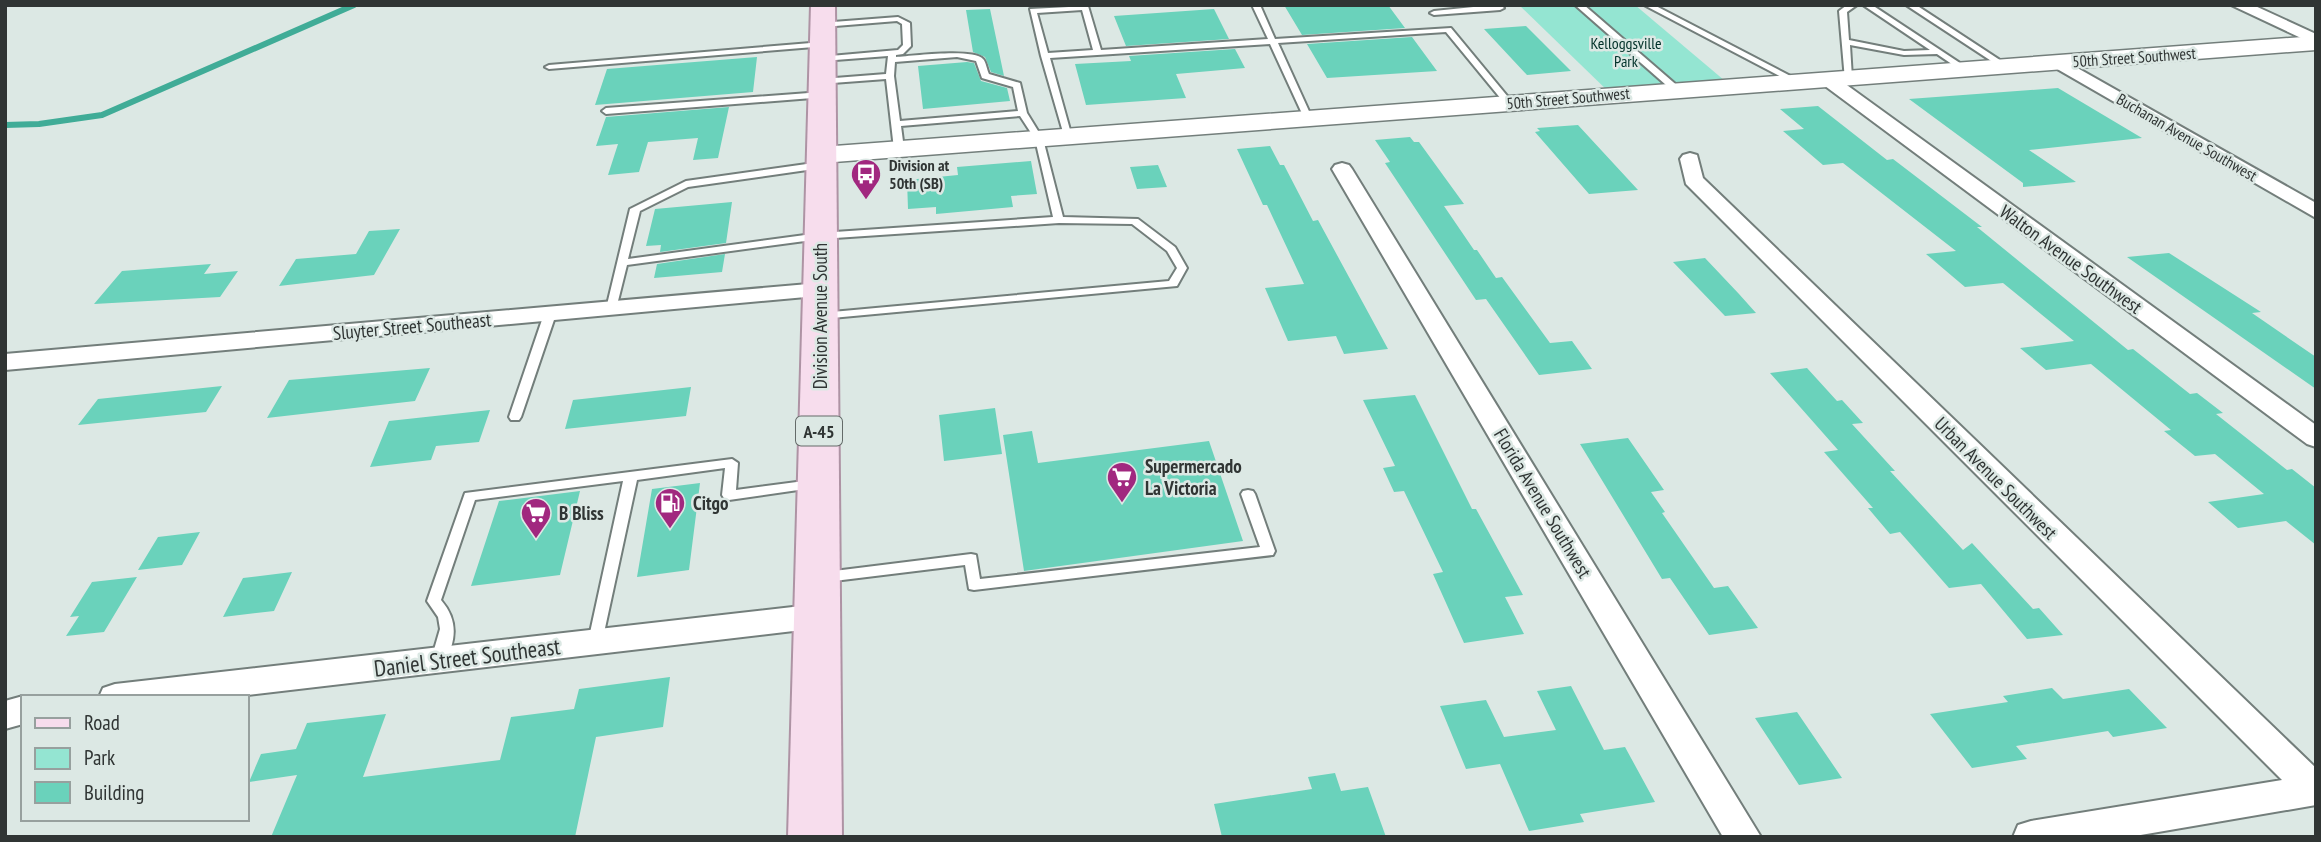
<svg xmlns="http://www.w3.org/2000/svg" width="2321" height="842" font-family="'PT Sans Narrow',sans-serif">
  <rect width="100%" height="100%" fill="#dce8e4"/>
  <!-- green -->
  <path fill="#94e5d2" d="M1519 5H1635L1731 86 1612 95Z"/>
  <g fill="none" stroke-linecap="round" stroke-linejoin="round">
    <!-- stream -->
    <path stroke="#40ac97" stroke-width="6" d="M5 125 39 124 102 115 354 5"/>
  </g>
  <!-- building -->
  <path fill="#6ad2bb" d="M1284 5H1388L1405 28 1302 35Z
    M990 9 1004 76 991 72 985 57 973 52 966 10Z
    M1214 9 1229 39 1126 46 1114 16Z
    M1526 26 1571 71 1527 75 1484 29Z
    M1412 37 1437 71 1327 78 1307 44Z
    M1235 49 1245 68 1176 74 1186 98 1086 105 1075 64 1131 61 1129 56Z
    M757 57 753 92 595 105 607 69Z
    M967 62 974 63 981 81 1007 88 1010 101 923 109 918 66Z
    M2058 88 2142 138 2029 150 2076 182 2023 187V183L1909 99Z
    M1818 106 1887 160 1893 159 1982 227H1977L2128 350 2133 349 2190 394 2197 393 2223 413 2216 414 2287 470 2292 469 2316 488V545L2286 521 2238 528 2208 502 2264 494 2215 454 2195 456 2164 431 2171 430 2091 364 2046 370 2020 348 2074 341 2003 283 1965 287 1926 254 1956 251 1843 163 1823 165 1783 131 1804 129 1780 109Z
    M729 107 718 158 693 160 698 138 648 142 639 172 608 175 618 144 596 146 606 117Z
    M1578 125 1638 190 1589 194 1535 132 1540 131 1537 128Z
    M1410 137 1414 142H1419L1464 204 1444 206 1474 250H1477L1496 278 1502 277 1550 343 1572 341 1592 369 1539 375 1486 299 1476 300 1385 163 1390 162 1375 140Z
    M1270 146 1280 165H1284L1313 221 1318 220 1388 349 1344 354 1336 336 1288 341 1265 288 1304 284 1267 205H1263L1237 149Z
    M1031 161 1037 194 1011 196 1013 207 936 214V207L908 209 907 180 958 175 957 167Z
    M1158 165 1167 187 1137 189 1130 167Z
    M732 202 726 243 660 252 661 245 646 246 655 209Z
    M400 229 374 275 279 286 296 259 356 254 369 231Z
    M2169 253 2261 312 2252 313 2316 357V389L2127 257Z
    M725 254 722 272 654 278 657 264Z
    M1705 258 1739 294 1756 313 1725 316 1673 262Z
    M211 264 204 274 238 271 220 297 94 304 122 271Z
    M430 368 415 401 267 418 289 380Z
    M1807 368 1837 401 1842 400 1863 423 1852 424 1895 471H1890L1963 550 1972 543 2033 609 2039 608 2063 635 2027 639 1981 584 1949 588 1900 532 1890 534 1868 508H1873L1824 452 1838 450 1770 373Z
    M222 386 206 412 78 425 98 399Z
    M691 387 686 416 565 429 573 400Z
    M1415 395 1472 509H1476L1523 595 1505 597 1524 634 1464 643 1433 574 1443 572 1404 491 1394 492 1383 468 1395 466 1363 400Z
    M995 408 1002 454 944 461 939 415Z
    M490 410 479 442 436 446 431 460 370 467 389 421Z
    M1032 431 1038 463 1209 441 1243 541 1024 571 1003 435Z
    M1628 438 1664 490 1651 492 1665 512 1662 513 1714 588 1728 586 1758 628 1709 635 1670 578 1662 579 1580 444Z
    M700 483 689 570 637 577 652 489Z
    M580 491 560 575 471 586 499 501Z
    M200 532 182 565 138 570 158 537Z
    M292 572 274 611 223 617 243 578Z
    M137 577 104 632 66 636 79 616 70 617 92 582Z
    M670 677 663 727 596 737 575 837H271L297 775 249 782 261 754 296 749 307 723 386 714 363 777 500 760 511 717 574 709 579 689Z
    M1571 686 1604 750 1625 747 1655 802 1580 814 1584 822 1529 831 1500 764 1466 769 1440 706 1486 700 1504 737 1556 730 1537 691Z
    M2052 688 2063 699 2129 689 2167 728 2113 737 2108 731 2016 746 2027 759 1972 768 1930 714 2008 702 2003 696Z
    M1797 712 1842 778 1799 785 1755 718Z
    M1335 773 1341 791 1368 787 1386 837H1222L1214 804 1312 789 1308 777Z"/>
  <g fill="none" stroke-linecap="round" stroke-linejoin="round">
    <!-- lane casing -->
    <g stroke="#737e7b" stroke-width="4">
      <path id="lane" d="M1252 5H1260L1275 39 1451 28 1513 103 1506 105 1446 32 1278 43 1313 120 1309 123 1305 120 1270 44 1050 58 1072 137 1065 139 1041 56 1030 9 1088 6 1101 50 1268 39ZM1082 10 1093 50 1048 53 1037 13Z
        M1493 5H1501L1504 8 1500 10 1434 15 1430 13 1434 11Z
        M1575 5H1584L1680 88V92H1674Z
        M1644 5H1654L1800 81 1793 83Z
        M1847 5H1857L1847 12 1849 40 1904 51 1930 50 1863 5H1872L1969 69 1962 71 1937 54 1904 55 1850 45 1852 78 1845 80 1839 11Z
        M1906 5H1916L2009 66 2002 68Z
        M898 17 910 23 911 46 903 54 896 55V57C911 56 974 48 983 59 986 62 987 70 989 74L1020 83 1027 113 1043 139 1063 217 1138 219 1175 247 1187 268 1177 286 821 319 815 316 821 313 1169 281 1177 268 1167 251 1132 224 1059 223 820 239 627 265 616 309 615 311H607L606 309 630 209 686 181 821 162 826 165 821 168 688 187 640 211 628 259 820 233 1053 217 1035 139 1020 116 901 126 904 149 899 152 894 149 886 79 819 84 818 82 822 79 886 74 888 56 822 61H819V57L898 50 903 45 902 24 897 21 823 27 819 25 820 23ZM957 57 976 61 982 78 1013 87 1018 111 900 121 894 76 895 62Z
        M823 42 827 44 826 46 549 69 545 67 549 65Z
        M822 92 826 95 825 97 606 114 602 111 606 108Z
        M550 311 556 314 521 417 519 420H511L509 417 544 314Z
        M732 459 738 463 736 490 812 480 818 484 812 488 729 500 724 498 722 495 725 468 637 480 602 642 600 646 595 648 590 646 588 642 623 481 475 500 441 600C459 621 456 641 444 664L439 666 434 664 431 660 440 629 438 617 427 601 465 493Z
        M1248 490 1253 491 1255 494 1275 551 1273 555 974 590 969 589 965 565 826 582 821 581 819 577 821 573 826 572 971 554 976 555 980 579 1260 547 1241 494 1243 491Z"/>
    </g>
    <!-- street casing -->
    <g stroke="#737e7b" stroke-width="4">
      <path id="street" d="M2231 5H2253L2316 34V45Z
        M2058 57 2316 203V218L2052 66 2049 62 2052 58Z
        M1827 74 1833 75 2316 425V447L2307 444 1821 83 1818 79 1821 75Z
        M1690 153 1697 155 1703 178 2316 768V805L2129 837H2013L2018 825 2031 821 2282 780 1686 184 1680 159 1683 155Z
        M1342 163 1349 165 1352 169 1761 837H1723L1332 169 1335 165Z
        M820 283 828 285 832 290 828 295 5 370V354Z
        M819 604 830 608 835 616 830 624 819 628 231 697H99L103 688 115 684Z
        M23 696V724L5 729V701Z"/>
    </g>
    <!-- secondary casing -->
    <g stroke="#737e7b" stroke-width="3">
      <path id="secondary" d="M2316 36V50L821 163 811 161 807 155 811 149 821 147Z"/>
    </g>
    <!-- primary casing -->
    <g stroke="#ae93a4" stroke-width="4">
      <path id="primary" d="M811 5H835L842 837H788Z"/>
    </g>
    <!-- lane -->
    <use href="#lane" fill="#fff" fill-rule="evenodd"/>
    <!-- street -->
    <use href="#street" fill="#fff" fill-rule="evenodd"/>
    <!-- secondary -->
    <use href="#secondary" fill="#fff" fill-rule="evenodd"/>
    <!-- primary -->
    <use href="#primary" fill="#f7dded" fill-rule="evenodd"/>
  </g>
  <!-- icons -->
  <defs>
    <g id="bus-pin" transform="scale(1.575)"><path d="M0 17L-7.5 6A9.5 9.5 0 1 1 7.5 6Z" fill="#a1287f" stroke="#dce8e4"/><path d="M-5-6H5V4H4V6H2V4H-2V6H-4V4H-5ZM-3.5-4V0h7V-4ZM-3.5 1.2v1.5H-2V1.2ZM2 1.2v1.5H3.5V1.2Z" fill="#fff"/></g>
    <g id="supermarket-pin" transform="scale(1.575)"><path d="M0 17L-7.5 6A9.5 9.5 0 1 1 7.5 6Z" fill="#a1287f" stroke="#dce8e4"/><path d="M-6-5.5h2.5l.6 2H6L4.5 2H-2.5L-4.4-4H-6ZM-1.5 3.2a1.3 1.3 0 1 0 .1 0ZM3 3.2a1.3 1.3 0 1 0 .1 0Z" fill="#fff"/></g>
    <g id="fuel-pin" transform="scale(1.575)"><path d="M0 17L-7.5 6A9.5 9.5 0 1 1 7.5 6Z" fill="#a1287f" stroke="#dce8e4"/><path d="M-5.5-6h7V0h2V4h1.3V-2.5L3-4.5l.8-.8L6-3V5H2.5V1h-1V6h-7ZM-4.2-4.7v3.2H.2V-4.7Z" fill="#fff"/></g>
  </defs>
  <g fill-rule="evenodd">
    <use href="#bus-pin" x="866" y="174"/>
    <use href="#supermarket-pin" x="1122" y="477"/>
    <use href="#fuel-pin" x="670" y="503"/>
    <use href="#supermarket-pin" x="536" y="513"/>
  </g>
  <g text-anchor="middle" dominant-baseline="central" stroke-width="5" stroke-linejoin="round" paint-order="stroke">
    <!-- far-park labels -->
    <g font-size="16" fill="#003129" stroke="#dce8e4">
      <text x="1626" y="43">Kelloggsville<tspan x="1626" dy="18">Park</tspan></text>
    </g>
    <!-- far-street labels -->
    <g font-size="16" fill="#303534" stroke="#dce8e4">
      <text transform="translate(2134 57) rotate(-4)">50th Street Southwest</text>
      <text transform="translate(1568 98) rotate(-5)">50th Street Southwest</text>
      <text transform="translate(2187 137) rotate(30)">Buchanan Avenue Southwest</text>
    </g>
    <!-- far-poi labels -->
    <g font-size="16" font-weight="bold" fill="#303534" stroke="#dce8e4" text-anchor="start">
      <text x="889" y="165">Division at<tspan x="889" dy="18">50th (SB)</tspan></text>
    </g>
    <!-- shield labels -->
    <rect fill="#dce8e4" stroke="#646b69" stroke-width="2" x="796" y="416.5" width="46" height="29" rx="5"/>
    <g font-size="18" font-weight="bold" fill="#303534">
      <text x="819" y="431">A-45</text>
    </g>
    <!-- street labels -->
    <g font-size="19" fill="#303534" stroke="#dce8e4">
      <text transform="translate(2071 259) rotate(36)">Walton Avenue Southwest</text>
      <text transform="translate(820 316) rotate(-90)">Division Avenue South</text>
      <text transform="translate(412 326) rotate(-5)">Sluyter Street Southeast</text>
      <text transform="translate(1996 478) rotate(45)">Urban Avenue Southwest</text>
      <text transform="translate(1543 503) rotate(59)">Florida Avenue Southwest</text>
    </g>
    <!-- poi labels -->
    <g font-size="19" font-weight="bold" fill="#303534" stroke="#dce8e4" text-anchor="start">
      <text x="1145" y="466">Supermercado<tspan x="1145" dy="22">La Victoria</tspan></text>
      <text x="693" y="503">Citgo</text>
      <text x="559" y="513">B Bliss</text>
    </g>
    <!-- near-street labels -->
    <g font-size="23" fill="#303534" stroke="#dce8e4">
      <text transform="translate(467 657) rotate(-7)">Daniel Street Southeast</text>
    </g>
  </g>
  <!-- border -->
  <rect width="2321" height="842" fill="none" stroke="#303534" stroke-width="14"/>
  <!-- legend -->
  <rect x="21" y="695" width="228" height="126" fill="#dce8e4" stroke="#97a09e" stroke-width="2"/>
  <rect x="35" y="718" width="35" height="10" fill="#f7dded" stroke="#97a09e" stroke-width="2"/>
  <text x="84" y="730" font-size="21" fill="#303534">Road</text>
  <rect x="35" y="748" width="35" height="21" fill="#94e5d2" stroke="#97a09e" stroke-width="2"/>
  <text x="84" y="765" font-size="21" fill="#303534">Park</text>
  <rect x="35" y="782" width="35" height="21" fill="#6ad2bb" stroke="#97a09e" stroke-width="2"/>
  <text x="84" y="800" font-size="21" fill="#303534">Building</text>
</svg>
